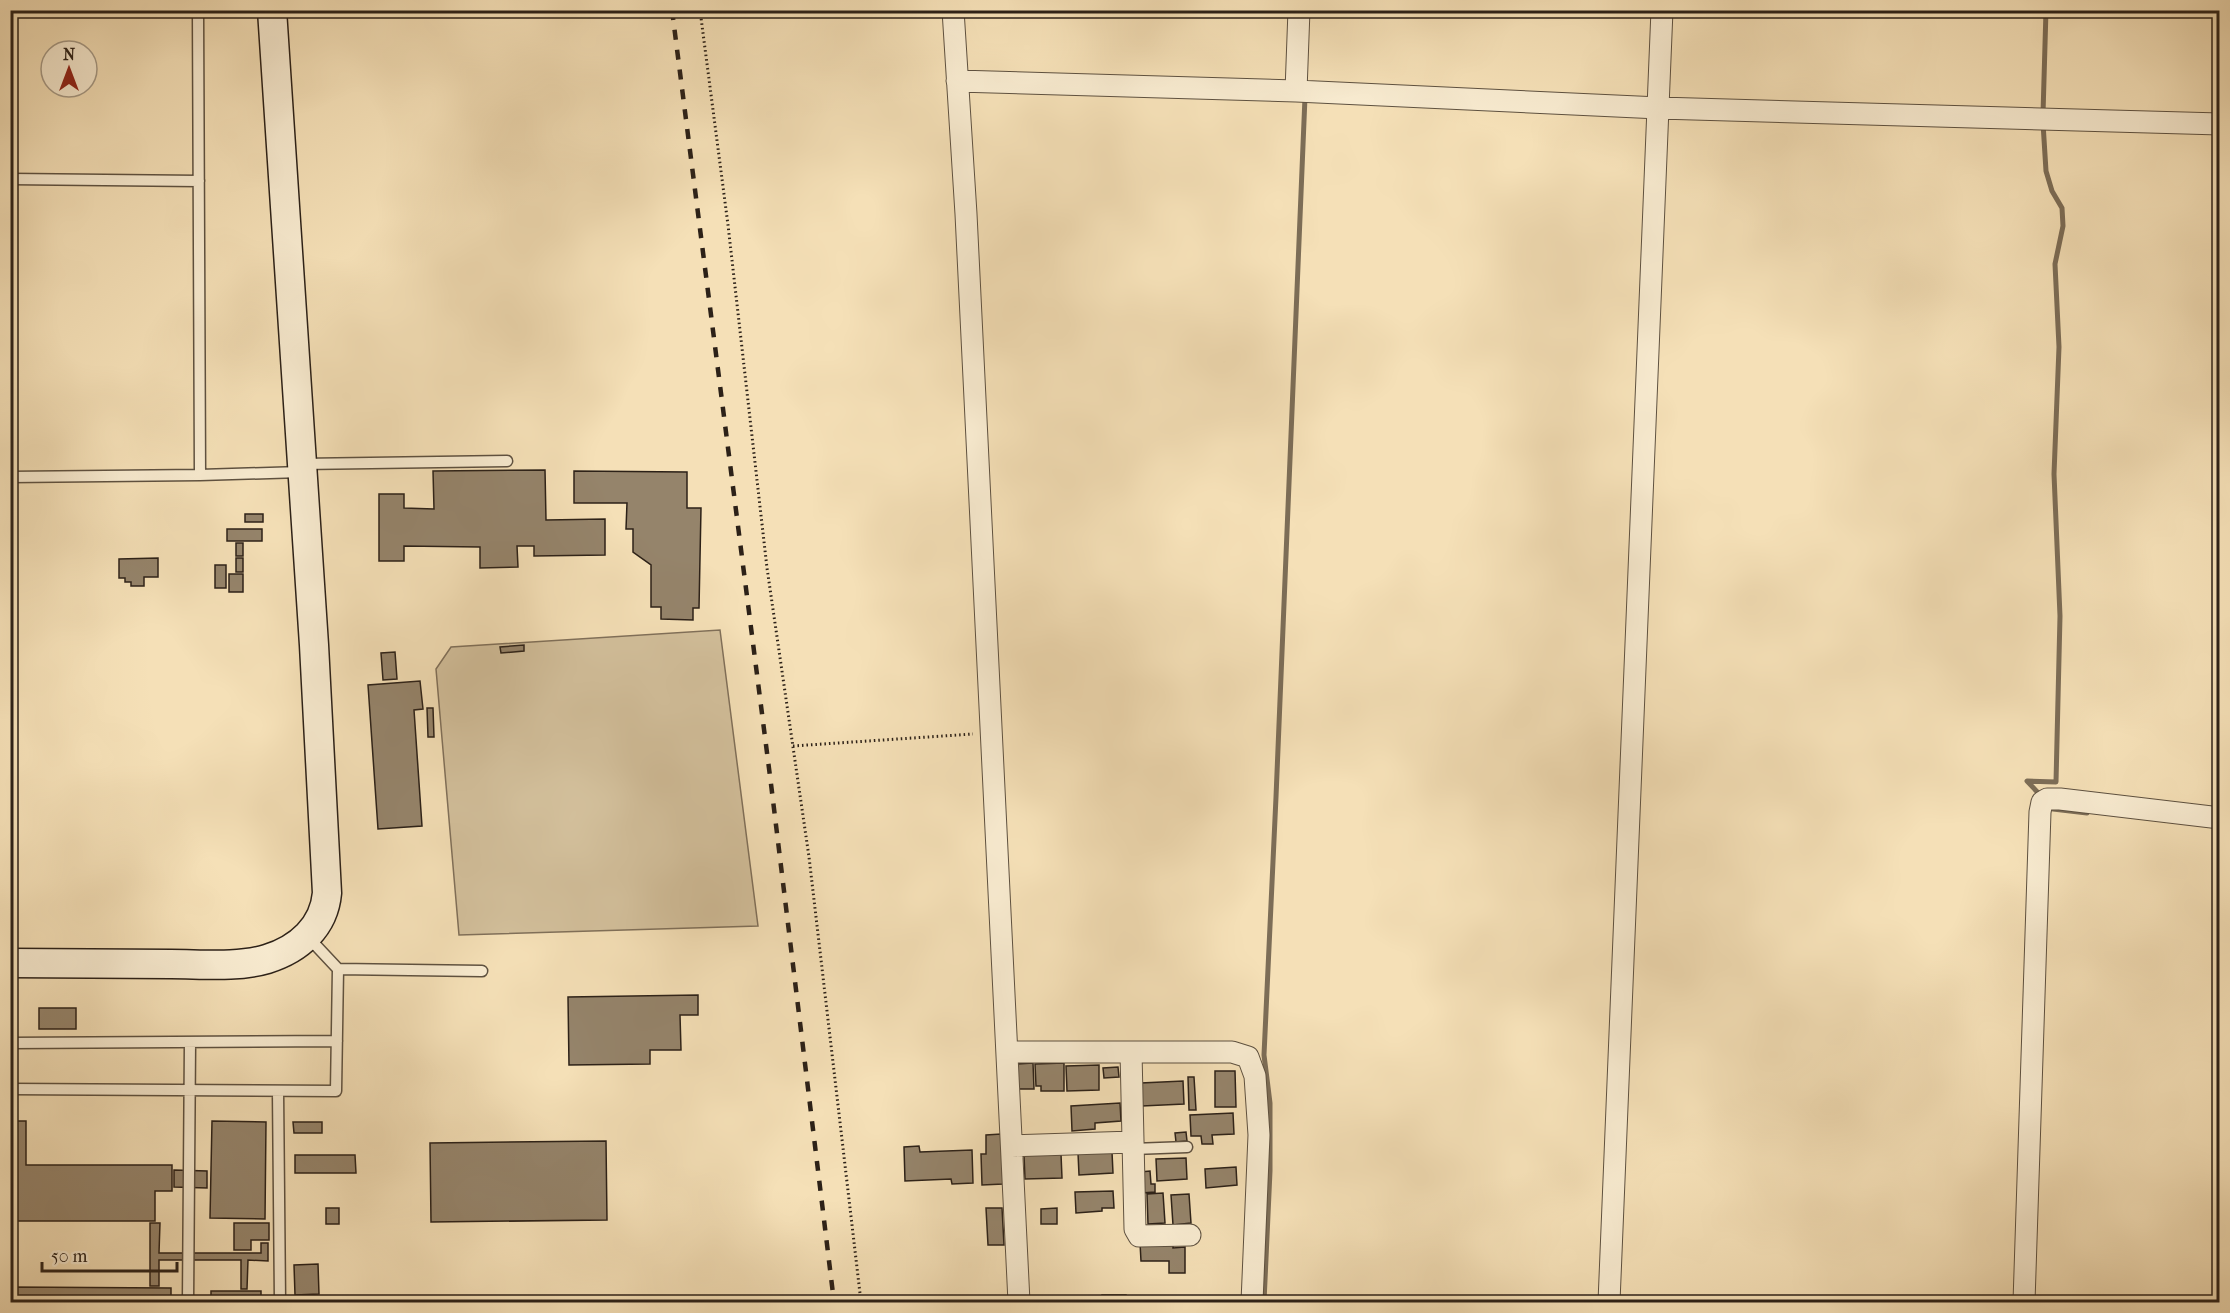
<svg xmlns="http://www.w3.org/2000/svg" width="2230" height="1313" font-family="'IM FELL French Canon',serif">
  <rect width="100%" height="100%" fill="#f5e0b7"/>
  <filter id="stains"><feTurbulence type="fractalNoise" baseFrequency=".00333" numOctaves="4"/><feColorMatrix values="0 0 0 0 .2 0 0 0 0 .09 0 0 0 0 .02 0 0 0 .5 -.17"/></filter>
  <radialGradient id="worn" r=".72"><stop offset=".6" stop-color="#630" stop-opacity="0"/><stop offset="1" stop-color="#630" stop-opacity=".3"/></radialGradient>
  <!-- green -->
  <path fill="#d3c09c" stroke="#80705a" stroke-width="1.5" d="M720 630 758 926 459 935 436 669 451 647Z"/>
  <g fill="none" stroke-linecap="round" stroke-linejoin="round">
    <!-- stream -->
    <path stroke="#7c6d57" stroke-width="5" d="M2043 114 2046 10
      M2042 797 2027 781 2056 782 2060 616 2054 474 2059 347 2055 264 2063 226 2062 208 2052 191 2046 171 2043 123
      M2050 806 2053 809 2087 813
      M1264 1302 1270 1171V1103L1264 1055 1276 797 1305 97"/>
  </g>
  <!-- building -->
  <path fill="#95846b" stroke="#2c2118" stroke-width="1.5" d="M545 470 546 520 605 519V555L534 556V546H517L518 567 480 568V547L404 546V561H379V494H404V508L434 509 433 471Z
    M574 471 687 472V508H701L699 608H693V620L661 619V607H651V565L633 552V529H626L627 503H574Z
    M245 514H263V522H245Z
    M227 529H262V541H227Z
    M236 543H243V556H236Z
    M158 558V577H144V586H131V582H125V578H119V559Z
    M236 558H243V572H236Z
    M215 565H226V588H215Z
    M229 574H243V592H229Z
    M524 645V651L501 653 500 647Z
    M395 652 397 679 383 680 381 653Z
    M420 681 423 709 414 710 422 826 378 829 368 685Z
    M427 708H433L434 737H428Z
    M698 995V1015H680L681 1050H650V1064L569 1065 568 997Z
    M39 1008H76V1029H39Z
    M1033 1063 1034 1089H1018L1017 1064Z
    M1064 1063V1091H1041V1086H1036L1035 1064Z
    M1099 1065V1090L1067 1091 1066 1066Z
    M1118 1067 1119 1077 1104 1078 1103 1068Z
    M1215 1071H1235L1236 1107H1215Z
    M1188 1077H1194L1196 1110H1189Z
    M1183 1081 1184 1104 1142 1106 1141 1083Z
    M1120 1103 1121 1121 1095 1123V1129L1072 1131 1071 1106Z
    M1233 1113 1234 1134 1212 1135 1213 1144H1202L1201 1136H1191L1190 1115Z
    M10 1121H26V1165H172V1191H155V1221H10Z
    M212 1121 266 1122 265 1219 210 1218Z
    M293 1122H322V1133H294Z
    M1186 1132 1187 1141 1176 1142 1175 1133Z
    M1001 1134 1003 1184 982 1185 981 1154H986V1135Z
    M606 1141 607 1220 431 1222 430 1143Z
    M919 1146 920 1152 972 1150 973 1183 952 1184 951 1179 905 1181 904 1147Z
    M1112 1152 1113 1173 1079 1175 1078 1153Z
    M1061 1154 1062 1178 1025 1179 1024 1155Z
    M295 1155H355L356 1173H295Z
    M1186 1158 1187 1179 1157 1181 1156 1159Z
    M1236 1167 1237 1185 1206 1188 1205 1169Z
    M174 1170 207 1171V1188L174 1187Z
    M1150 1171 1151 1184H1155V1192L1141 1193 1140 1172Z
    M1113 1191 1114 1208H1102V1211L1076 1213 1075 1192Z
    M1163 1193 1165 1223 1148 1224 1147 1194Z
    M1189 1194 1191 1223 1173 1225 1171 1195Z
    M326 1208H339V1224H326Z
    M986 1208H1002L1004 1245H988Z
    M1057 1208V1224H1041V1209Z
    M150 1223H160L159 1253H261V1243H268V1261L248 1260 247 1289H241V1260H159V1286H150Z
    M234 1223H269V1240H251V1250H234Z
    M1173 1242V1248L1185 1247V1273H1169V1261H1141L1140 1243Z
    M318 1264 319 1294 295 1295 294 1265Z
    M10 1287 171 1288V1302H10Z
    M211 1291H261V1302H211Z
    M1102 1295H1126V1302H1102Z
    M1048 1300H1067V1302H1048Z"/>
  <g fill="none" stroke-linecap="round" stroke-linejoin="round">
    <!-- lane casing -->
    <g stroke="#5e5140" stroke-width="13">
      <path id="lane" d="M198 10 200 475
        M10 179 199 181
        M302 464 507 461
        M10 477 200 475 301 472
        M338 969 482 971
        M10 1043 337 1041
        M10 1089 336 1091 338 969 308 937
        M278 1091 280 1302
        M1133 1149 1187 1147
        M188 1302 190 1042"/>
    </g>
    <!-- street casing -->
    <g stroke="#5e5140" stroke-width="23">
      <path id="street" d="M953 10 966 214 1019 1302
        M957 81 1296 91 1659 108 2220 124
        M1296 91 1299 10
        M1007 1052H1232L1248 1057 1255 1076 1259 1135 1252 1302
        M1131 1052 1135 1229 1139 1236 1190 1235
        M1012 1146 1133 1142
        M1609 1302 1662 10
        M2024 1302 2040 812 2042 802 2047 799H2060L2220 818"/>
    </g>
    <!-- secondary casing -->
    <g stroke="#2c2118" stroke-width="31">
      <path id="secondary" d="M10 963C64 963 117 964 171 964 202 964 236 968 267 959 299 949 324 927 327 893L314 645 272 10"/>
    </g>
    <!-- path -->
    <path stroke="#2c2118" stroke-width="3" stroke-dasharray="1.5 3" stroke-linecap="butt" d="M700 10 728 225 767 568 809 857 861 1302
      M793 746 973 734"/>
    <!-- lane -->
    <use href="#lane" stroke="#f8ebd0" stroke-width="10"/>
    <!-- street -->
    <use href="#street" stroke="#f8ebd0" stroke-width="21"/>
    <!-- secondary -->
    <use href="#secondary" stroke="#f8ebd0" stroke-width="28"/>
    <!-- rail -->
    <path stroke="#2c2118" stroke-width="4.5" stroke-dasharray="10 10" stroke-linecap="butt" d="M672 10 771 784 834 1302"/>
  </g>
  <!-- margin -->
  <rect width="2230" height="1313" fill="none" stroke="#f5e0b7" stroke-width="36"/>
  <rect x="12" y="12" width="2206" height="1289" fill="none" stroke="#2c2118" stroke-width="3"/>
  <rect x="18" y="18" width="2194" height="1277" fill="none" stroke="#2c2118" stroke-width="1.5"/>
  <!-- north arrow -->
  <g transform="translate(69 69)"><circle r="28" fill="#f8ebd0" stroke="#a69a86" stroke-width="1.5"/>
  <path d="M0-4.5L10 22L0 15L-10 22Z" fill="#8f2418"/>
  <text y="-9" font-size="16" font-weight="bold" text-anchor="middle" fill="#2c2118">N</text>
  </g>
  <!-- scale -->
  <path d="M42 1262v9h135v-9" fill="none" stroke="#2c2118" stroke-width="3"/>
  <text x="51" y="1262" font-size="18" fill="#2c2118" stroke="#f8ebd0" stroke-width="4.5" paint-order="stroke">50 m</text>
  <rect width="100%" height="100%" filter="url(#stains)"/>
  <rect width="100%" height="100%" fill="url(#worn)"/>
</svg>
